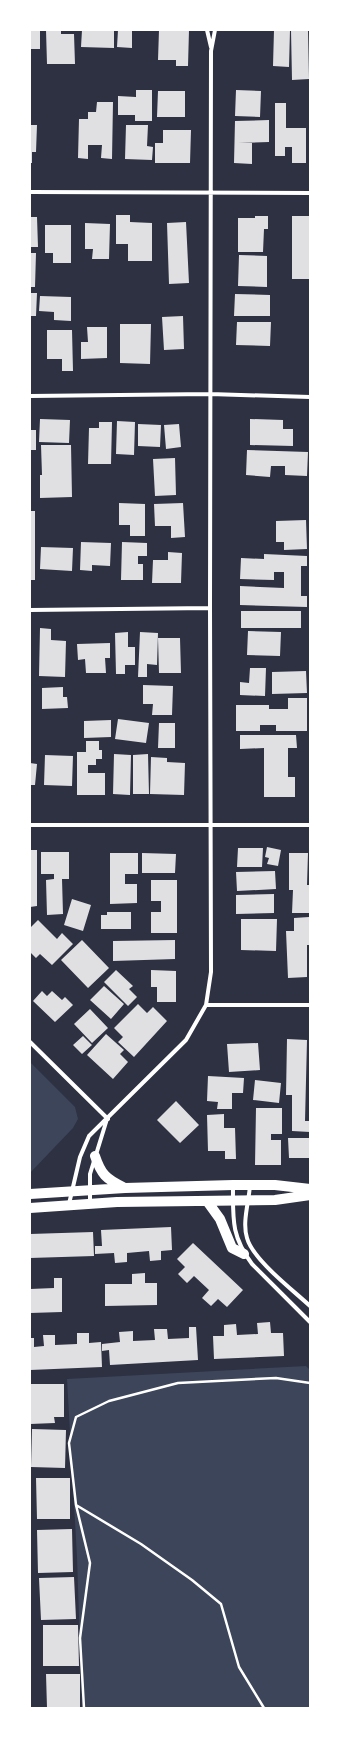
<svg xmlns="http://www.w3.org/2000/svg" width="340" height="1738" font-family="'Libre Baskerville',serif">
  <rect width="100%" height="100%" fill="#2d3142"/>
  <!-- green -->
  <path fill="#3c4559" d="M30 1062 75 1107 78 1119 73 1128 30 1173Z
    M306 1366 310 1370V1708H82L77 1557 67 1379Z"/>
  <!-- building -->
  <path fill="#e0e0e3" d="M30 30H40V49H30Z
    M46 30H61V34H74L75 64H47Z
    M82 30H114V48L81 47Z
    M118 30H132V48L117 47Z
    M159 30H189L188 66H176V60H158Z
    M274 30H290L289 67 273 66Z
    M291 30H308L309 79 292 80Z
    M136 90H152V121H135V115H118V96L136 97Z
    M236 90 261 91 260 117 235 116Z
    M158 91H185V117H157Z
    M97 102H113L112 159 101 158 102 145H88V159L78 158 79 119H88V112H96Z
    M275 103H286V128H306V163H292V147H285V156H275Z
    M269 120V142L238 143H252V164L234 163 235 121Z
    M30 125H37L36 152H32V163H30Z
    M126 125H148L147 146 153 147 152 160 125 159Z
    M163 130H191L190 163H155V143H163Z
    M116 215H130V222L152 223V261H128V244H116Z
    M255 216H268V229H264L263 252H238V218H255Z
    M292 216H309V279H292Z
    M30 217H37L38 247H30Z
    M186 222 189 283 169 284 167 223Z
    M85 223 110 224 109 259H92L93 249H85Z
    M45 225H71V263H53V253H45Z
    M30 253H36L35 287H30Z
    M239 255 267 256V287L238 286Z
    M30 293H37L36 316H30Z
    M235 294 270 295V316H234Z
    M40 296 71 297V321L54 320V312L39 311Z
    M183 316 184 349 164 350 162 317Z
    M237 322H271L270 346 236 345Z
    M120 324H151L150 364 120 363Z
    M87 327H107V358L81 359V342H88Z
    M47 330H72L73 371H62V359H47Z
    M40 419 70 420 69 443 39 442Z
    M250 419 283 420V429H293V446L250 445Z
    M117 421 135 422 134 455 116 454Z
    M99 422H112L111 464H88L89 428H99Z
    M138 424 161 425 160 447 138 446Z
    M179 424 181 447 166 449 164 425Z
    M30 430H36V450H30Z
    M41 445H71L72 497 40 498V475H42Z
    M247 450 308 452 307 476 285 475V466H271L270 477 246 475Z
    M175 458 176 495 155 496 153 459Z
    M119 503 145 504V536H130V525H119Z
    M183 503 185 537 171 538V526H155L154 504Z
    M30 511H35V580H30Z
    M306 520 307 549 284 550V542H276V521Z
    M81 542 111 543 110 566 92 565V571L80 570Z
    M122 542 147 543V556H138V564H143V580H121Z
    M41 547 73 548 72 571 40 569Z
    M168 552 182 553 181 583H152L153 560H168Z
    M264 554 307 556V566H301V596H307V607L240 605V586L284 588V572H274V580L240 579 241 558 264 559Z
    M241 611H301V628H241Z
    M40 628 51 629V640L66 641 65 677 39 676Z
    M248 631 281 632 280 656 247 655Z
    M128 632V647H135V665H125V674H116L115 633Z
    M140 632 158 633 157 665 147 664V677H138Z
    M158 638H180L181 673H159Z
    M110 643V658H105L106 673H86L85 659 78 660 77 644Z
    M250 668H266L265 696 240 695V682L249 683Z
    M306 671 307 693 272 694V672Z
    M143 685 173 686 172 715H152L153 704H143Z
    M63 687V697H67L68 708 42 709V688Z
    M288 698H307V731H276V725H260V731H236V705H269V709H288Z
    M118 719 149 723 146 743 115 739Z
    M111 720V737L84 738V721Z
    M159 723H175V748H158Z
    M240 735H296L297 748H288V777H295V797H264V748L240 749Z
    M86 741H99V750H102V759H96V765H88V773H105V795H77V752H86Z
    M114 754 131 755 130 795 113 794Z
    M148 754 149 794H133V755Z
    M45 755 73 756 72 786 44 785Z
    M151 757 167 758V762L185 763 184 795 150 794Z
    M30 763 37 764 35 785H30Z
    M267 847 281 850 278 866 267 864 269 858 265 857Z
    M238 848H263L262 867H237Z
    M30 850H37V906L30 907Z
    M41 852H69V879H62L63 914 47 915 46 880 54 879V874H41Z
    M110 853H138V874H125V884H137V903L110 904Z
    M142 853 176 854 175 873H142Z
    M289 853H308L307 885H310L309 913H292L293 890H289Z
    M275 871 276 889 237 891 236 872Z
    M151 880H177V933H151V912H161V901H151Z
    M274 894V913L236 914V895Z
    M72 899 91 905 83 931 64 925Z
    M107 912H131V929H101V915H107Z
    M309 917V945H307V977L288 978 286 931H294V918Z
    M241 919H277L276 951 241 950Z
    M38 920 57 939 62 933 73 944 52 965 40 954 36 958 30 952V928Z
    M82 940 109 968 88 988 61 960Z
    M175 940V959L113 961V941Z
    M116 970 133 986 129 989 137 997 128 1006 104 982Z
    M151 970 176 971V1002H157V987H151Z
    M104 986 124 1004 111 1019 90 1000Z
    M42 991 47 996 52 991 62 1000 65 997 73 1005 55 1022 33 1001Z
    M138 1004 147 1013 153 1007 167 1021 134 1057 118 1042 123 1037 114 1028Z
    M90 1009 108 1028 92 1043 74 1024Z
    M106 1034 124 1050 120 1054 128 1062 113 1079 87 1055Z
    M83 1036 92 1045 82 1054 73 1045Z
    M287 1039 307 1040 305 1121H310V1132L292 1131V1095H286Z
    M258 1043 260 1070 229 1072 227 1044Z
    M208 1076 244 1078 243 1093H232V1109H217L218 1102 207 1101Z
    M255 1080 281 1083 279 1103 253 1100Z
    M176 1101 199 1125 180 1143 157 1120Z
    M256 1108H282V1134H271V1140H281V1165H255Z
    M224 1114V1128H235L236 1159H225V1151H208L207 1115Z
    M288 1138H310V1158H289Z
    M171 1227 172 1250 161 1251V1260L150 1261 149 1251 127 1253V1262L115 1263 114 1253 95 1254V1246H102L101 1230Z
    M93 1232 94 1256 30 1258V1234Z
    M193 1243 243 1290 227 1307 218 1299 211 1306 202 1298 209 1290 194 1276 187 1283 178 1274 185 1267 177 1259Z
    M145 1273V1283H157V1305L105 1306V1284H132V1274Z
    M54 1278H62V1312L30 1313V1289L54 1288Z
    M270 1322 271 1333H283L284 1356 214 1359 213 1336H224V1325L236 1324 237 1335 258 1334 257 1323Z
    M189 1327H196L198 1360 110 1365 109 1350 102 1351V1344L120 1342 119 1332 133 1331V1341L155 1340 154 1329H167L168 1339 189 1338Z
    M77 1333H89V1343L101 1342 102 1367 30 1370V1338H34V1347L44 1346 43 1335H55V1345L77 1344Z
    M30 1384H64V1417H54L55 1423 30 1424Z
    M32 1429 66 1430 65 1468 31 1467Z
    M36 1478H70V1519H37Z
    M72 1529 73 1572 38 1573 37 1530Z
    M74 1577 76 1619 41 1620 39 1578Z
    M43 1625H78L79 1666H43Z
    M46 1674H80V1708H47Z"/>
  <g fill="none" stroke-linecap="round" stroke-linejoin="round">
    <!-- path -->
    <path stroke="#fff" stroke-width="2.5" d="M76 1505 141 1544 192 1580 221 1604 239 1667 264 1708
      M84 1708 80 1638 90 1563 76 1505 69 1443 76 1417 109 1401 178 1383 276 1378 310 1383"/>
    <!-- minor -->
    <path stroke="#fff" stroke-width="4" d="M207 30 211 47
      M30 192 310 193
      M30 396 210 394 310 397
      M30 610 210 608
      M30 825H310
      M206 1005H310
      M30 1042 108 1119
      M233 1185C233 1219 231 1236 252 1264L310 1322
      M250 1185C249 1202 242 1222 247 1238 253 1260 293 1290 310 1306
      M90 1203V1174L107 1119
      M69 1204 80 1157 89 1136 186 1040 206 1005 211 972 210 608 211 51 215 30"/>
    <!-- primary -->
    <path stroke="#fff" stroke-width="10" d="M95 1156C101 1174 106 1179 123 1187
      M30 1194 125 1188 233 1185H275L310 1189
      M207 1201 220 1219 232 1248 244 1254
      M30 1208 117 1202 275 1200 310 1195"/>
  </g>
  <!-- border -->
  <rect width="340" height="1738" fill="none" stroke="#ffffff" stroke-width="62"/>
</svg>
